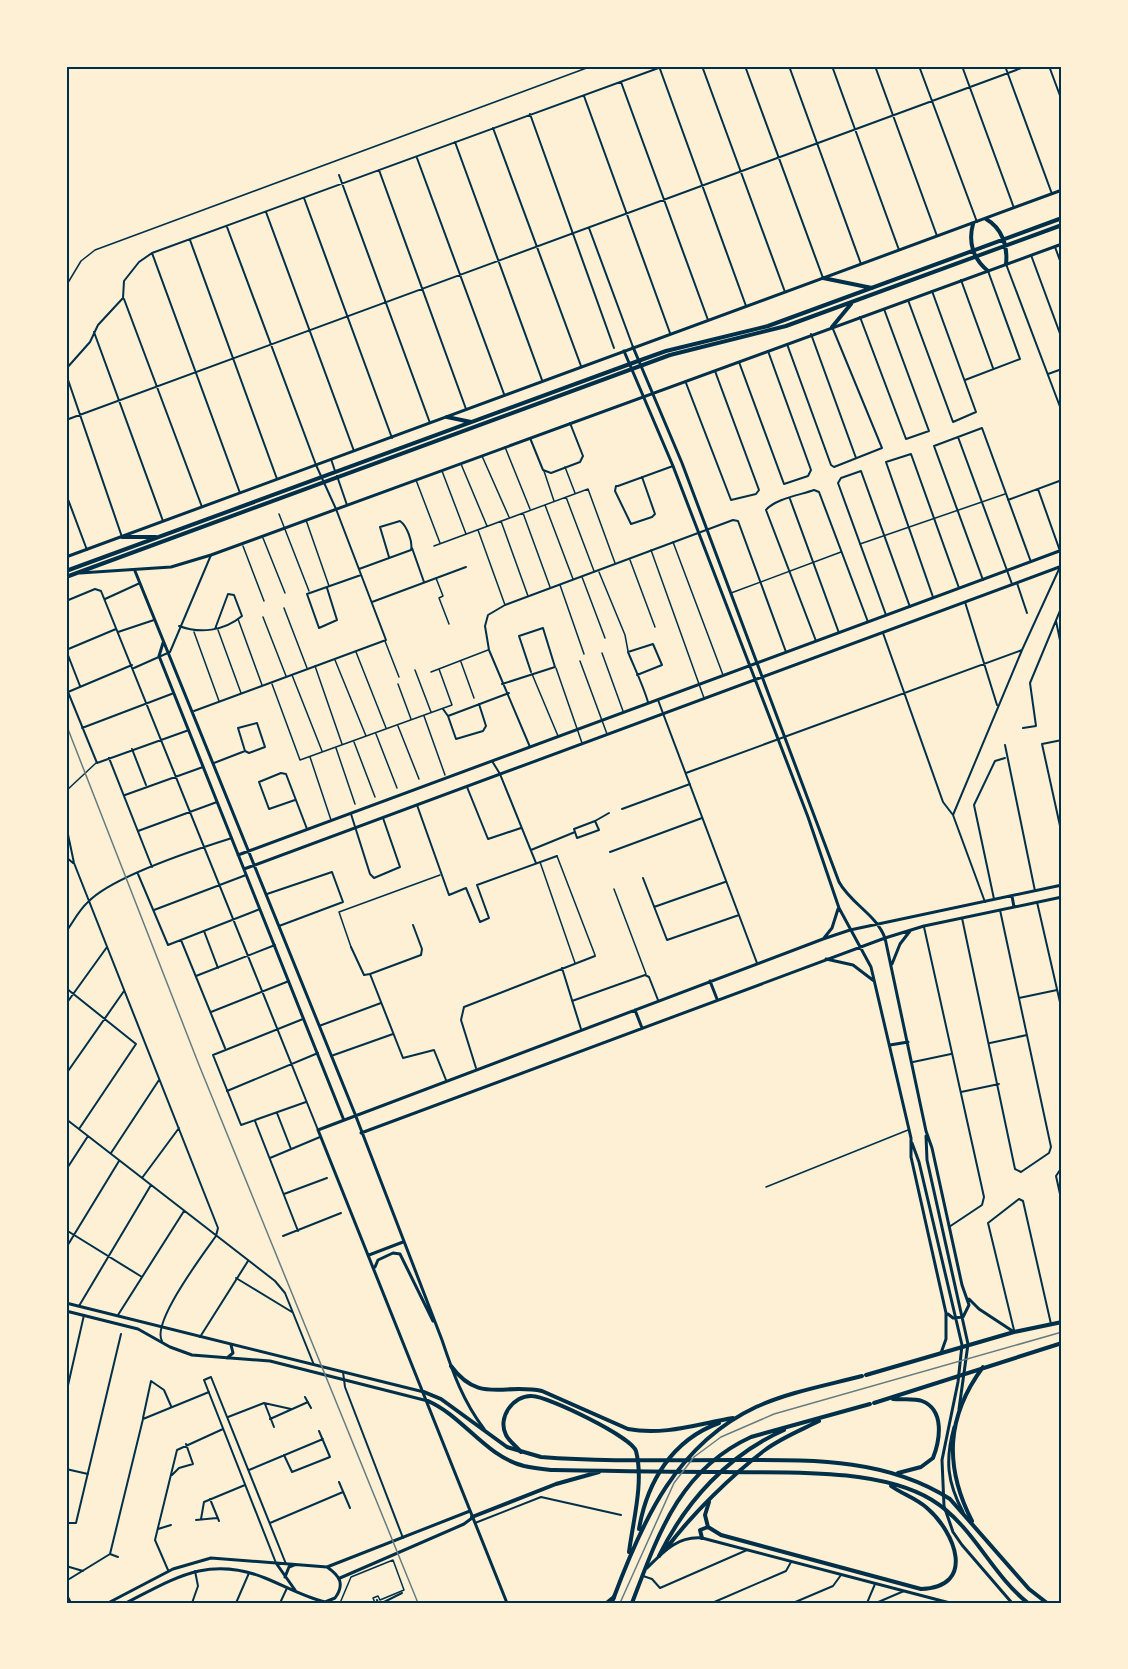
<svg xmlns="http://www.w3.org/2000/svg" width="1128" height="1669" font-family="Arial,sans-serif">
  <rect width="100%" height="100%" fill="#fdf0d5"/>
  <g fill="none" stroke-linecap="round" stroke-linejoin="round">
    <!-- service -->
    <path stroke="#003049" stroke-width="1.5" d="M66 286 81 261 95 250 592 66
      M385 641 399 677
      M766 1187 908 1130"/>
    <!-- pedestrian -->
    <path stroke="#003049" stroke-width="1.5" d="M505 447 530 509
      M482 456 509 517
      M461 464 487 526
      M565 467 575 493
      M442 471 466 534
      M544 471 554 501
      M416 480 440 543
      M566 497 594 571
      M545 505 573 579
      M523 513 550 587
      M279 514 309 591
      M306 520 329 586
      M501 521 528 596
      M478 530 505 605
      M263 538 285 593
      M673 542 723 675
      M860 544 1005 494
      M243 546 264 601
      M434 546 588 489 615 563
      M651 550 704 698
      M630 560 655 627
      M599 572 625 635 628 651
      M582 577 605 638
      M436 578 443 596 439 598 449 624
      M560 585 584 654
      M731 593 841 552
      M284 608 307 668
      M263 617 286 676
      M238 619 262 685
      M218 630 241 693
      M194 632 219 701
      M356 652 386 728
      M602 653 623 711
      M335 660 366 736
      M580 661 607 734
      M461 662 474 698
      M315 666 342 744
      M556 668 582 743
      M415 670 431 712
      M431 672 488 650
      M532 674 558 736
      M292 675 322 751
      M272 684 300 760 452 705 439 669
      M398 684 411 719
      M424 716 445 775
      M398 726 419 779
      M376 734 397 788
      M354 742 375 797
      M336 748 355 804
      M310 757 331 820
      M66 791 96 763
      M557 856 595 955
      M540 862 575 963
      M614 889 646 974
      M351 947 339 912 440 875
      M340 1603 351 1577 393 1560 404 1590 380 1600 378 1596 373 1598 375 1603"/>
    <!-- minor -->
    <path stroke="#003049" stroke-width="2" d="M702 66 785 292
      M745 66 823 278
      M789 66 861 264
      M832 66 899 250
      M875 66 937 236
      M919 66 977 222
      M962 66 1014 208
      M1005 66 1052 194
      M1049 66 1062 101
      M660 69 746 306
      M621 82 708 320
      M584 96 670 333
      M530 114 614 348
      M493 128 581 366
      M455 142 542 380
      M417 158 504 394
      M379 170 466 409
      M339 175 430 423
      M304 198 392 438
      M266 212 354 451
      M589 228 633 347
      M190 240 277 479
      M1055 247 1062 266
      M152 253 240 493
      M1031 255 1062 339
      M1006 264 1062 412
      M961 280 993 368
      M124 299 202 507
      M908 300 953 422 976 412 932 291
      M860 317 906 439 929 431 884 309
      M94 332 163 521
      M811 334 856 458
      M787 344 831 465 834 467 882 448 833 329
      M739 362 784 484 808 476 811 470 768 351
      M66 369 90 342 98 325 123 298 124 281 139 262 152 253 664 66
      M66 374 122 537
      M1048 374 1062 369
      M965 380 1020 359 988 271
      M686 383 731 500 756 494 759 490 715 371
      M66 420 1027 66
      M958 437 1012 584
      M530 438 543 470 551 473 580 462 583 456 570 423
      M331 459 335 471
      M337 476 347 505
      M642 477 655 514 652 517 631 524 615 491 616 486H618L673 466
      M1038 489 1060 551
      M66 494 87 550
      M790 499 839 633
      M1008 500 1062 480
      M412 548 424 582
      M359 569 411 550C413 542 407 526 400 521L380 527 389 557
      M983 580 934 446 982 428 1031 562
      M1017 583 1027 613
      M327 588 337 620 319 628 307 594 361 575
      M933 597 886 462 911 454 959 588
      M105 599 140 583
      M66 601 95 589 101 591 318 1130
      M372 602 466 567
      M965 602 997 705
      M886 615 838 483 841 478 861 471 910 607
      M1056 621 1062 650
      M179 626C200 634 224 631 242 616L234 595 228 594 215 629
      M118 632 154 620
      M883 633 943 802 953 815 985 902
      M816 641 766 510C775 499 800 495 814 490L819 492 868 622
      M66 650 116 629
      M66 650 80 686
      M132 665 68 692 97 763 189 730
      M134 668 170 652 211 555
      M637 675 662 665 653 644 628 652C635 669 643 685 648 702
      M502 684 555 667 543 628 519 636 531 672
      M658 700 757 963
      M443 709 448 716 509 693
      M194 711 386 640 336 509 316 465 227 227
      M448 716 456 739 483 731 486 726 479 704
      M82 728 174 693
      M1023 728 1036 726 1030 683 1062 606
      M1062 740 1042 744 1062 835
      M1005 745 1035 891
      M530 747 489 650 485 626 488 615 505 605 733 520 738 521 786 652
      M132 749 146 785
      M109 758 152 867
      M492 761 500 774 536 863
      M214 763 245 751 249 753 265 747 257 723 238 728 245 751
      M686 773 1022 650
      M467 787 488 839 521 828
      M125 795 203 767
      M295 800 269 809 259 782 281 773 286 774 307 829
      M417 805 449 895 466 888 480 922 489 918 477 885 557 856
      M622 809 690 784
      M351 814 370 874 374 878 400 867 383 818
      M953 815 1022 650 1060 567
      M595 821 599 830 577 838 574 829Z
      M595 821 609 813
      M66 825 74 863 218 1228 216 1236C204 1253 151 1323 162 1341
      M138 831 217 802
      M531 850 575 832
      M610 852 702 818
      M66 857 73 863
      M138 874 168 945 260 909
      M643 878 667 940 739 915
      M267 894 332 872 343 902 279 926
      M994 899 974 805 995 761 1005 758
      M1037 902 1062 1011
      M654 907 725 882
      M154 910 246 875
      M962 918 1015 1169 1021 1172 1049 1153 1051 1147 1000 910
      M924 927 984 1197 982 1205 949 1227
      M204 931 218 968
      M66 932C73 922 79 910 88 902 112 877 197 849 232 838
      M181 940 225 1048
      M351 947 364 975 370 974 421 955 422 949 413 925
      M562 968 581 1029
      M370 974 403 1058 434 1050 446 1080
      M196 976 275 945
      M66 988 136 1044
      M1019 998 1057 990
      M572 1001 645 975 649 977 658 1000
      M66 1004 107 947
      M211 1012 289 981
      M303 1019 213 1055 241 1125 306 1102
      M319 1026 381 1003
      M990 1043 1027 1035
      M331 1056 393 1034
      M913 1062 951 1054
      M476 1068 461 1020 464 1007 595 956
      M66 1074 124 991
      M227 1091 318 1053
      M961 1092 999 1084
      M277 1113 291 1149
      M66 1119 275 1281 285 1293 314 1365
      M255 1121 298 1231
      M79 1129 136 1044
      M111 1153 159 1080
      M270 1158 320 1137
      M1062 1167 1056 1176 1062 1203
      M66 1170 88 1136
      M142 1178 179 1128
      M284 1194 327 1178
      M66 1230 142 1277
      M283 1236 341 1213
      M66 1248 119 1161
      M236 1278 292 1312
      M79 1306 151 1185
      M118 1315 184 1211
      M1014 1330 988 1223 1019 1199 1023 1201 1051 1324
      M200 1337 248 1261
      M343 1372 345 1387 403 1538
      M66 1394 84 1315
      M305 1397 311 1408
      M265 1404 274 1427
      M228 1417 264 1403 291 1409
      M143 1418 151 1381 164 1390 171 1406
      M270 1419 308 1402
      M284 1455 292 1472 330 1457 319 1431
      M66 1469 88 1474
      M249 1470 323 1439
      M172 1475 179 1468 193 1464 186 1444
      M339 1482 350 1508
      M210 1499 219 1521
      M201 1519 204 1502 245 1485
      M196 1520 217 1518
      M66 1523H76L121 1334
      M270 1523 343 1492
      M475 1523 541 1497 621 1515
      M158 1529 171 1525
      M110 1554 143 1419 209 1392
      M110 1554 118 1557
      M276 1563 204 1380 211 1377 286 1564
      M66 1566 83 1571
      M168 1570 155 1540 177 1450 223 1429
      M643 1576 652 1579 660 1588 747 1550
      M66 1581 110 1554
      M66 1593 71 1603
      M377 1600 378 1603
      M192 1603 198 1586 195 1571
      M236 1603 249 1573
      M280 1603 287 1588
      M382 1603 402 1593
      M712 1603 786 1571 791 1562
      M793 1603 833 1586 841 1575
      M867 1603 875 1584
      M876 1603 904 1591"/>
    <!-- tertiary -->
    <path stroke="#003049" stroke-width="3" d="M633 347 682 463 839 882C851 904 876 914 885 938L926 1131 932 1148 962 1285 969 1305 963 1317 953 1318 948 1314
      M624 351 673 466 808 817 839 908 871 967 911 1138V1157L946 1313V1339L941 1353
      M135 571 355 1114 442 1340C453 1373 463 1401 484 1429
      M163 643 159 656 343 1118
      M238 855 1062 550
      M244 869 1062 566
      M1012 896 1014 907
      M824 938 832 928 838 909
      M826 959 853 965 874 981
      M892 964 900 944 910 931
      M710 981 717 999
      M635 1010 642 1028
      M890 1045 908 1042
      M361 1133 885 938 924 926 1062 897
      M926 1136 927 1160 968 1344 959 1409
      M912 1143 919 1162 962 1345 958 1382 942 1460 944 1506 953 1532 962 1545 1012 1603
      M369 1255 403 1242
      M375 1267 378 1260 393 1253 400 1254 433 1321
      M969 1299 979 1309 1014 1332
      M954 1427C945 1460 947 1482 963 1512
      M276 1563 295 1590
      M647 1568C663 1552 677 1536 702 1538L950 1603
      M285 1577 289 1567 294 1565
      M340 1578 464 1524 472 1518
      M108 1603 173 1569 211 1558 327 1567 470 1511
      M126 1603C175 1578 209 1555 265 1578 285 1586 304 1597 325 1602L335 1598C345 1584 340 1576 327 1567
      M507 1603 318 1130 823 939 850 930 1062 885"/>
    <!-- secondary -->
    <path stroke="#003049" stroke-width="3" d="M66 557 1062 190
      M80 573 171 567 211 555 1062 244
      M66 1303 424 1392
      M66 1311 138 1329 170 1347 192 1355 270 1361 428 1401
      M227 1358 233 1353 231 1345
      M606 1603 612 1598"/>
    <!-- primary -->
    <path stroke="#003049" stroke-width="4" d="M986 219C1002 228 1008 246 1006 264
      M973 224C968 242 973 259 988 271
      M823 278 872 288
      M832 327 851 304
      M447 417 471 422
      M122 537H156
      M66 571 638 361 666 351 768 326 1062 218
      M66 577 670 355 786 326 1062 225
      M424 1392 441 1399 507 1447 541 1457C604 1462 669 1460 733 1460 808 1460 885 1457 950 1499L1029 1589 1047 1603
      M428 1401C464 1417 485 1456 524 1466 533 1468 542 1469 551 1470 608 1471 664 1472 721 1472 782 1473 878 1467 932 1500 973 1525 991 1574 1028 1603
      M709 1502 705 1515 708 1527 721 1535 921 1589C977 1587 955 1532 927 1508 916 1498 902 1494 891 1486
      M472 1517 556 1484 599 1472
      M702 1538 700 1530 708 1527"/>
    <!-- trunk -->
    <path stroke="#003049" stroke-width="4" d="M451 1366C479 1404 503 1383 542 1391L628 1429C663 1436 698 1424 733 1418
      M866 1375 1014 1332 1062 1322
      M893 1399C902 1400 914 1398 922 1401 945 1410 940 1440 933 1458L921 1467 898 1473
      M874 1403 1062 1343
      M521 1452C517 1447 509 1441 506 1435 497 1418 513 1395 532 1396 547 1396 632 1437 636 1451 644 1482 633 1521 629 1552
      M972 1521C944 1466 946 1417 983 1367
      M639 1529C647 1482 672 1440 719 1423
      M666 1549C690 1516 733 1474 765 1450 781 1438 801 1430 819 1421
      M659 1556C686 1501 728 1455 784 1430
      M614 1597C643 1519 677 1444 756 1407 789 1392 828 1385 862 1376
      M632 1603C658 1535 679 1470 751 1437L870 1404"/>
    <!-- motorway -->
    <path stroke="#003049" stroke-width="4.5" d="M611 1603 614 1597"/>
    <!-- rail -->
    <path stroke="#657d81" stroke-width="1.5" d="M66 724 199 1065 418 1603
      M620 1603 674 1483 694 1457 721 1437 774 1414 1062 1332"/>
  </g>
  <!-- border -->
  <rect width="1128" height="1669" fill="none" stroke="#fdf0d5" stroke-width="135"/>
  <rect x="68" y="68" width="992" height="1534" fill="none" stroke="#003049" stroke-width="2"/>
</svg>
